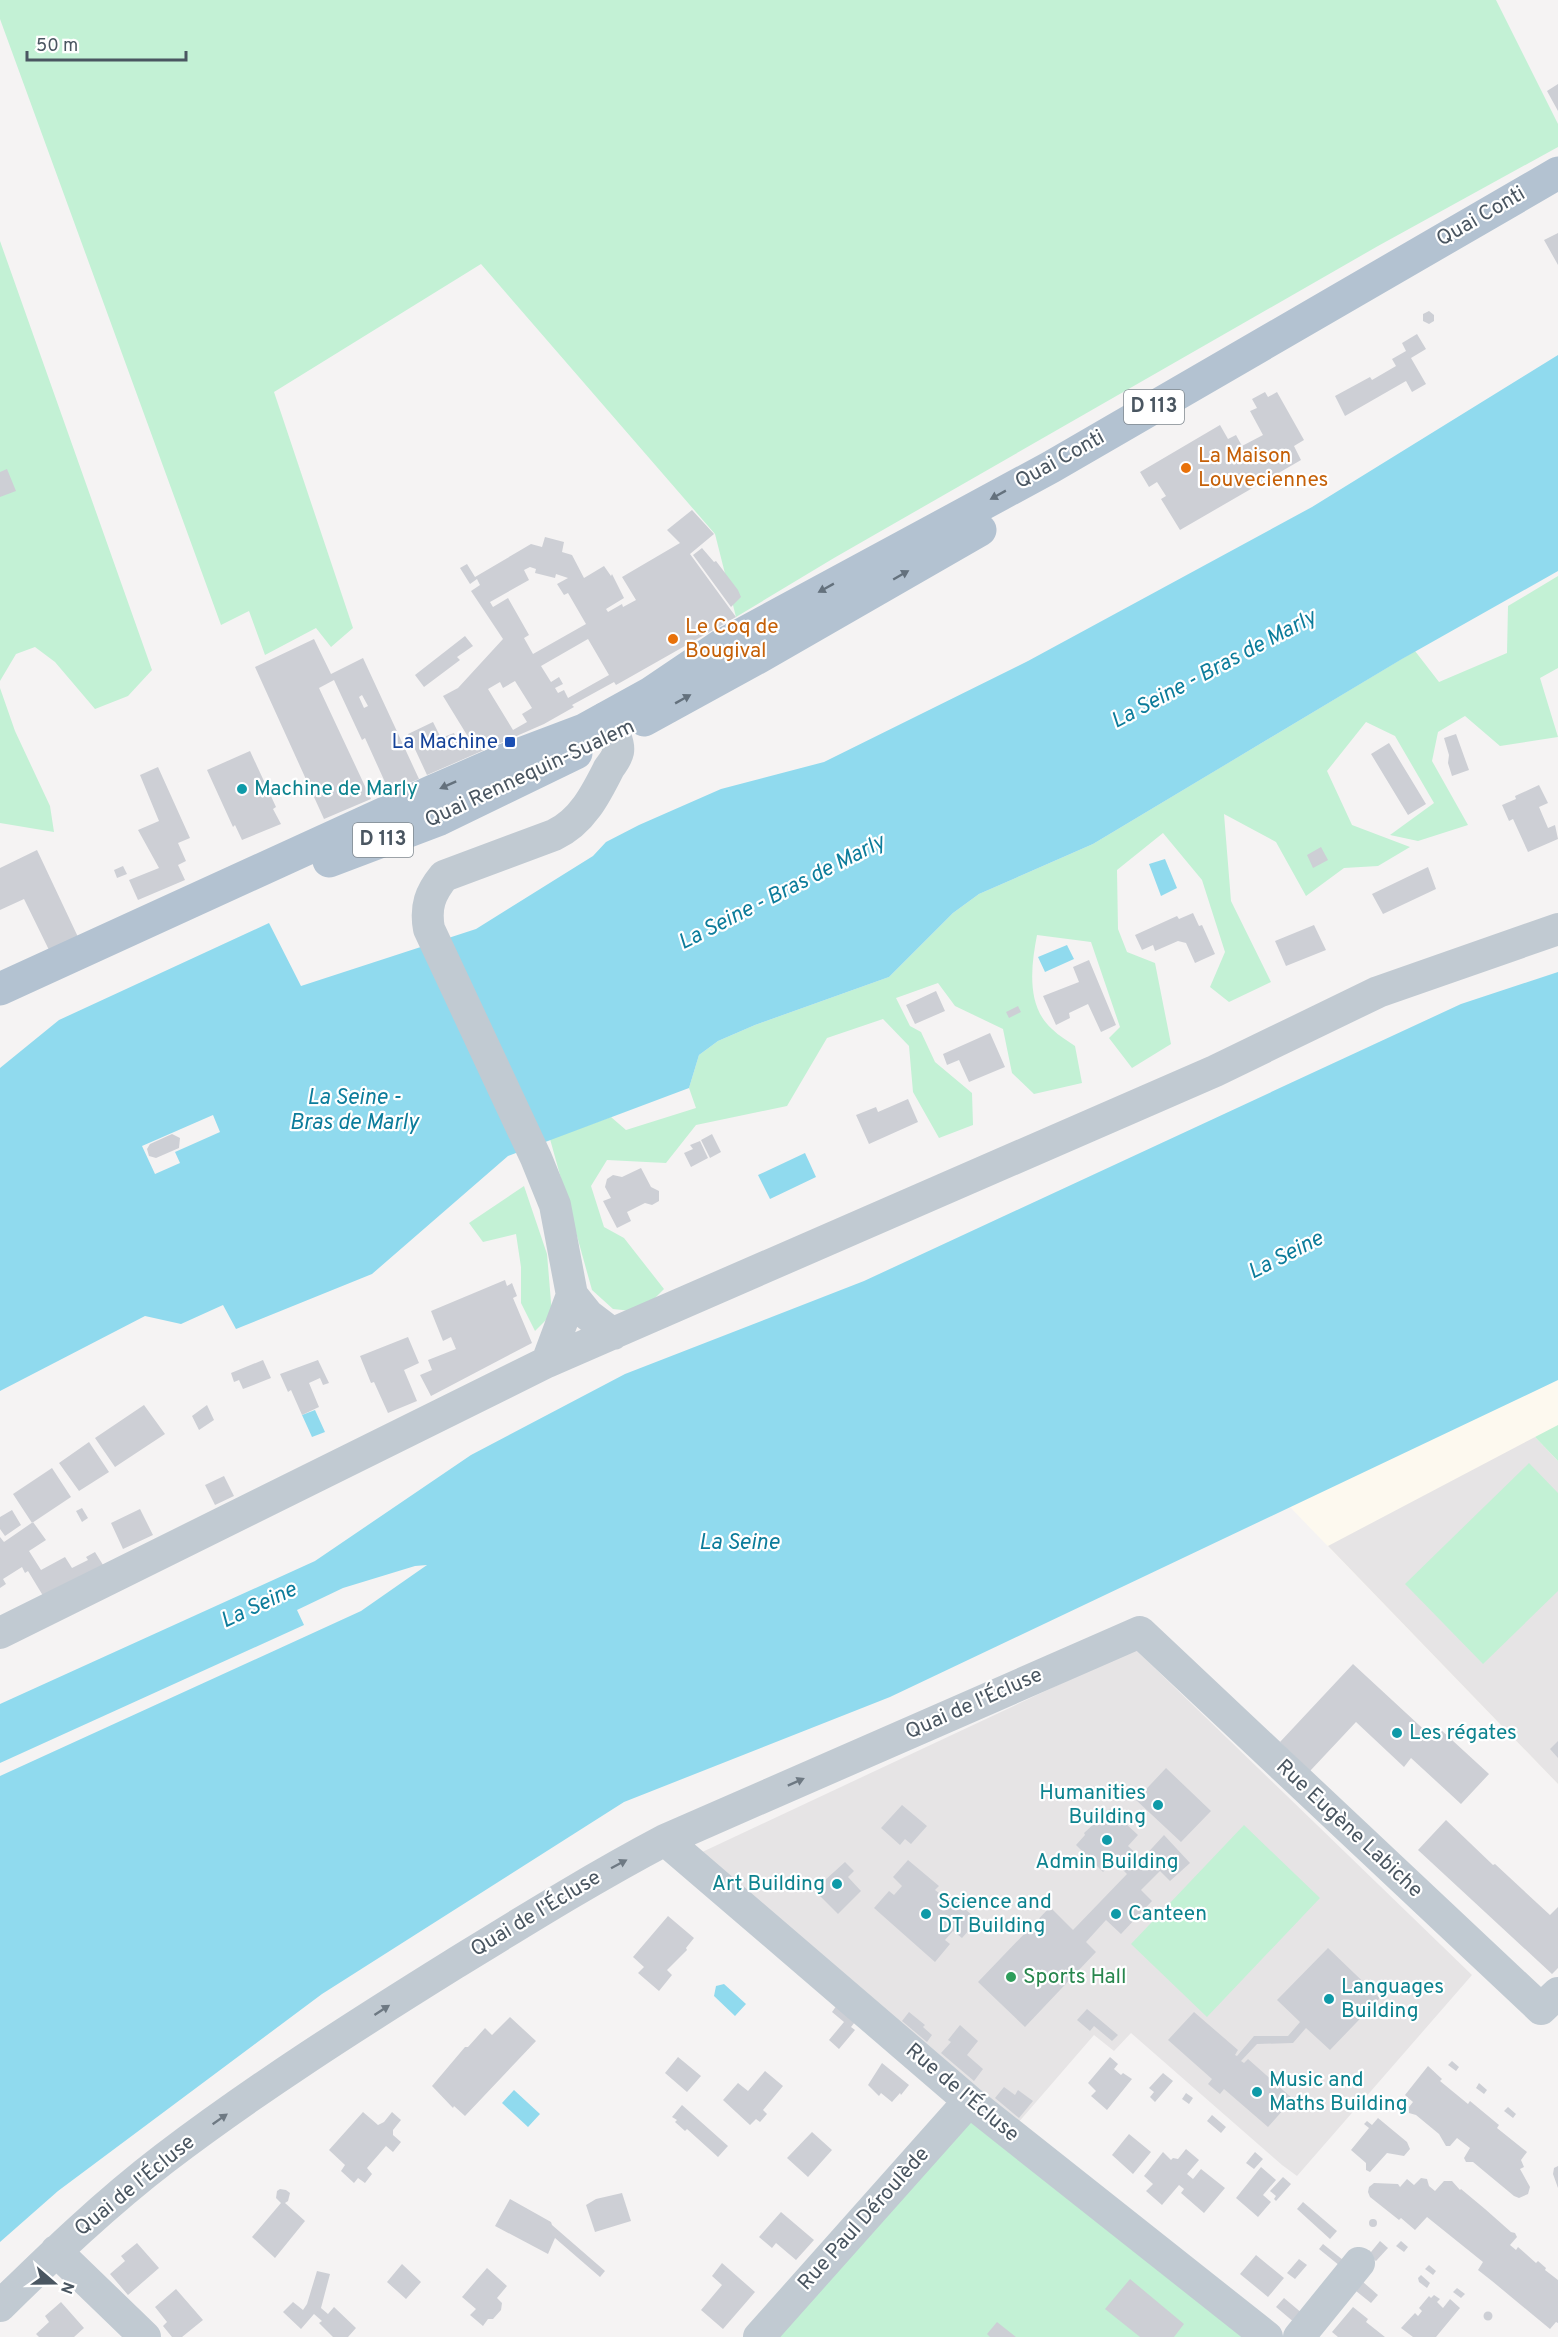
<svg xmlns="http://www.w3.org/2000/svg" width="1558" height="2337" font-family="Overpass,sans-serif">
  <rect width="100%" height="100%" fill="#f5f3f3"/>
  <!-- commercial -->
  <path fill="#fdf9ef" d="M1558 1380V1784L1289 1506Z"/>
  <!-- education -->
  <path fill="#e6e4e5" d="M1535 1437 1558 1461V1784L1328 1546Z
    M1135 1649 1472 1975 1297 2176 1282 2165 1131 2033 1114 2051 1094 2035 1017 2124 698 1854Z"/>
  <!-- green -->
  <path fill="#c3f1d5" d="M0 0H1496L1558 124V147L1378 246 834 558 736 617 715 534 481 264 274 392 353 628 331 647 316 628 265 655 249 611 221 625 0 19Z
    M0 241 152 670 128 696 95 709 55 662 35 647 16 654 0 681Z
    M1558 576V668L1540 678 1558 737 1500 746 1465 716 1438 732 1432 761 1468 825 1418 841 1390 835 1434 803 1395 736 1366 722 1327 771 1352 825 1410 847 1378 866 1344 868 1306 896 1276 842 1224 814 1231 901 1271 982 1229 1002 1210 987 1225 952 1202 880 1163 833 1117 870 1118 929 1127 952 1155 963 1171 1044 1132 1068 1109 1038 1120 1027 1091 942 1037 935C1031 966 1026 1006 1052 1029 1059 1036 1068 1041 1075 1046L1082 1083 1034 1094 1012 1073 1003 1029 955 1006 938 983 896 998 910 1026 921 1032 935 1062 972 1093 973 1125 939 1138 913 1092 909 1046 883 1019 827 1038 787 1106 696 1125 666 1163 607 1160 591 1186 604 1227 624 1238 664 1289 641 1312 613 1309 592 1290 550 1139 611 1117 626 1130 696 1108 689 1088 699 1055 718 1041 755 1025 889 977 953 913 979 894 1093 844 1415 651 1439 682 1507 653 1508 606Z
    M0 688 15 731 50 806 54 832 0 823Z
    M524 1186 547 1254 552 1314 535 1331 521 1303V1267L516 1234 483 1242 469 1223Z
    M1558 1425V1461L1535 1437Z
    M1529 1463 1558 1493V1591L1483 1664 1405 1584Z
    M1244 1825 1320 1898 1207 2017 1131 1944Z
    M969 2101 1264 2337H759Z"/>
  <!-- water -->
  <path fill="#90daee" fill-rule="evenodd" d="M1558 355V571L1402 659 1093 844 979 894 953 913 889 977 755 1025 718 1041 699 1055 689 1088 508 1156 372 1274 236 1329 223 1305 181 1324 145 1316 0 1391V1068L59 1020 269 923 301 986 476 929 593 856 606 842 639 825 721 789 824 762 1028 661 1312 507ZM213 1115 220 1132 175 1152 180 1163 155 1174 142 1146Z
    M1165 859 1177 888 1161 896 1149 864Z
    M1067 945 1074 959 1045 972 1038 957Z
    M1558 972V1380L890 1697 624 1802 322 1994 58 2191 0 2242V1776L361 1611 427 1565 415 1566 343 1588 297 1610 304 1625 0 1763V1704L315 1561 471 1455 625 1374 864 1281 1461 1004Z
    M805 1153 816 1177 770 1199 758 1175Z
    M315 1410 325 1432 312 1437 302 1415Z
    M724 1984 746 2004 735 2016 714 1996 716 1986Z
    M514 2090 540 2114 528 2127 502 2103Z"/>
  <!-- building -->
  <path fill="#cdcfd5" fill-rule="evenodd" d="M1558 84V111L1547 91Z
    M1558 233V265L1544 240Z
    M1429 311 1434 315V321L1429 324 1423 321V314Z
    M1417 334 1426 349 1411 358 1426 384 1412 392 1406 381 1345 416 1335 396 1370 377 1372 380 1396 366 1392 359 1406 351 1402 343Z
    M1265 392 1268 397 1277 392 1304 440 1294 446 1301 460 1180 530 1161 499 1166 496 1157 482 1149 487 1140 472 1220 425 1228 439 1236 435 1242 446 1263 435 1250 411 1257 408 1252 399Z
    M7 469 16 491 0 497V472Z
    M692 510 714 534 690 554 736 617 632 676 616 685 614 682 583 699 572 705 574 707 544 724 427 775 408 734 433 722 441 738 454 733 459 745 470 740 443 696 458 688 503 639 471 591 480 585 477 579 470 584 460 568 467 564 475 577 531 544 542 547 545 537 564 542 562 552 572 555 584 578 604 566 611 576 612 574 624 598 606 609 608 612 622 604 623 607 636 600 622 577 680 543 667 530ZM530 567 536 569 535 573 555 578 556 574 568 578 557 584 564 595 568 593 586 624 533 654 524 638 529 635 508 598 493 607 490 602 529 580 524 570ZM588 639 609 675 568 698 564 690 558 693 555 688 563 684 559 677 551 682 541 666ZM515 681 532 708 522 714 527 722 513 730 488 689 500 682 503 688Z
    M702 548 714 562 716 561 738 590 741 597 731 607 693 555Z
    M465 636 473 646 457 657 460 660 424 687 415 675Z
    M314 639 331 674 363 658 419 779 389 791 365 738 362 740 334 680 319 688 371 799 324 819 255 667ZM362 695 368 706 364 708 359 697Z
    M1456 734 1469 770 1452 776 1448 763 1449 755 1444 738Z
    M1389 743 1426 804 1408 815 1371 754Z
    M250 751 276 807 273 809 281 824 242 840 235 825 233 827 207 770Z
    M158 767 190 838 178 843 186 861 178 865 185 880 138 900 129 880 159 868 138 830 159 821 140 775Z
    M1539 785 1548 803 1539 807 1548 828 1555 825 1558 839 1528 852 1513 819 1509 821 1502 805 1516 799 1515 796Z
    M1321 847 1328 860 1313 868 1307 855Z
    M37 850 78 937 49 950 24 899 0 910V868Z
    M123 866 127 874 117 878 114 870Z
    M1428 867 1436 889 1383 914 1372 894Z
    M1193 913 1199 926 1202 925 1215 954 1195 963 1186 943 1178 941 1155 951 1153 945 1142 950 1135 935 1177 916 1179 919Z
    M1314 925 1326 950 1286 966 1275 941Z
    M1089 960 1116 1025 1101 1032 1088 1004 1069 1013 1070 1018 1056 1025 1043 996 1079 982 1073 967Z
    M936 991 945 1011 915 1024 906 1005Z
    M1018 1006 1021 1012 1009 1018 1006 1012Z
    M990 1033 1005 1067 969 1082 959 1060 947 1065 943 1054Z
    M908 1099 918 1122 869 1144 856 1115 876 1107 878 1112Z
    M172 1134 180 1138 179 1148 156 1158 149 1156 147 1149 150 1144Z
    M712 1134 721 1152 710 1158 701 1140Z
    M700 1141 708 1158 691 1167 684 1153 693 1149 690 1145Z
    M641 1168 651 1187 659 1191V1201L652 1205 645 1203 627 1212 631 1221 617 1228 603 1201 611 1198 605 1187 607 1179 613 1175 622 1177Z
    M505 1280 507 1286 512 1283 517 1296 513 1298 532 1343 431 1396 420 1375 432 1370 428 1360 456 1349 451 1337 443 1341 431 1311Z
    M408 1337 419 1363 404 1370 417 1401 388 1413 374 1382 371 1383 360 1356Z
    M263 1360 271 1378 243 1389 239 1380 234 1382 231 1373Z
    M318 1360 329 1383 323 1385 320 1378 309 1383 319 1407 302 1415 291 1390 288 1392 280 1374Z
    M144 1405 165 1434 115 1467 95 1438Z
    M207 1405 214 1420 199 1430 192 1416Z
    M89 1442 109 1472 79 1491 59 1463Z
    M52 1468 71 1497 32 1523 13 1494Z
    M224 1476 234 1496 215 1505 205 1485Z
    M82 1508 88 1518 82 1522 76 1511Z
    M140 1509 153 1535 123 1549 111 1523Z
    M12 1510 21 1525 5 1536 0 1529V1517Z
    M33 1522 46 1540 29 1551 41 1570 65 1557 72 1568 88 1560 86 1557 95 1552 108 1573 45 1599 28 1571 25 1573 22 1567 3 1579 6 1584 0 1588V1537L4 1542Z
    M1353 1664 1432 1737 1440 1729 1489 1774 1461 1804 1411 1758 1404 1767 1356 1722 1310 1771 1280 1742Z
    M1558 1741V1758L1550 1749Z
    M1166 1768 1211 1811 1181 1842 1136 1800Z
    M902 1805 927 1826 911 1844 905 1839 900 1845 881 1828Z
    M1110 1809 1138 1835 1128 1846 1142 1859 1164 1835 1190 1863 1170 1881 1160 1871 1141 1890 1152 1901 1121 1934 1106 1920 1086 1942 1096 1952 1025 2027 978 1982 1050 1907 1073 1930 1127 1874 1114 1861 1103 1872 1076 1845 1085 1835 1084 1833Z
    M1446 1820 1493 1865 1495 1864 1550 1915 1558 1907V1968L1552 1974 1418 1850Z
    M908 1860 939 1886 935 1890 944 1897 947 1894 978 1920 962 1938 953 1931 945 1940 950 1944 935 1962 874 1908 889 1891 894 1895 902 1886 893 1877Z
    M845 1862 854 1871 848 1877 861 1891 838 1914 814 1890Z
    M668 1916 694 1938 686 1948 687 1950 667 1970 672 1975 659 1991 638 1973 644 1967 633 1957Z
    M1328 1948 1380 1998 1330 2050 1306 2028 1293 2043 1257 2044 1241 2061 1244 2063 1248 2059 1293 2099 1268 2127 1224 2089 1220 2094 1208 2084 1212 2079 1168 2040 1194 2012 1238 2050 1235 2055 1237 2056 1254 2036H1288L1300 2022 1277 2000Z
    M840 2001 859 2017 851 2027 855 2030 839 2049 829 2040 844 2022 832 2012Z
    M1087 2009 1118 2035 1112 2041 1094 2026 1090 2031 1077 2020Z
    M909 2012 925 2025 923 2027 932 2035 927 2042 902 2021Z
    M510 2017 536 2041 465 2116 454 2106 453 2108 432 2086 465 2047H468L485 2028 492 2035Z
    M960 2025 978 2041 967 2055 983 2069 974 2081 941 2053 951 2042 948 2040Z
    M678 2057 701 2076 687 2092 665 2073Z
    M1110 2057 1118 2064 1114 2069 1121 2075 1123 2073 1132 2079 1107 2110 1091 2096 1096 2091 1088 2083Z
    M1452 2061 1459 2067 1456 2071 1448 2065Z
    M882 2063 909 2085 901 2095 900 2093 892 2102 881 2093 879 2096 868 2085Z
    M1428 2066 1442 2079 1440 2081 1468 2104 1470 2101 1499 2125 1497 2128 1527 2152 1521 2160 1524 2167 1520 2169 1530 2187 1528 2194 1519 2198 1514 2196 1473 2162H1466L1464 2158 1470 2148 1457 2138 1450 2146H1446L1439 2134 1416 2115 1409 2113V2107L1413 2102 1405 2095Z
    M765 2071 783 2086 763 2110 767 2114 760 2122 756 2119 750 2125 723 2100 738 2083 748 2091Z
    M1163 2073 1173 2081 1155 2102 1150 2097 1154 2092 1149 2088Z
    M1479 2083 1487 2090 1484 2094 1476 2088Z
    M1004 2087 1015 2095 1018 2090 1033 2101 1019 2118 995 2098Z
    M1186 2093 1193 2098 1189 2104 1182 2099Z
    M682 2105 728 2146 718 2157 687 2129 685 2131 675 2122 677 2120 672 2117Z
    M1508 2107 1516 2114 1513 2118 1504 2111Z
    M363 2112 378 2125 384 2122 392 2112 401 2120 393 2130V2135L401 2142 393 2152 386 2146 367 2168 372 2174 365 2183 358 2178 354 2183 341 2171 345 2165 329 2150Z
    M1212 2115 1226 2127 1221 2133 1207 2121Z
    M1378 2118 1407 2142 1410 2149 1404 2156 1387 2153 1370 2172 1366 2170V2163L1351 2150 1369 2128 1364 2124 1367 2121 1372 2125Z
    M812 2132 832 2150 808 2177 787 2158Z
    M1129 2134 1151 2152 1133 2174 1112 2155Z
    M1186 2149 1199 2160 1187 2174 1193 2179 1201 2169 1225 2188 1204 2213 1181 2193 1184 2189 1179 2185 1162 2205 1146 2191 1153 2184 1144 2176 1163 2152 1171 2160 1173 2158 1178 2159Z
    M1255 2152 1263 2159 1254 2169 1246 2163Z
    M1558 2166V2188L1553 2174 1554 2168Z
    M1261 2167 1276 2180 1263 2195 1271 2202 1258 2217 1236 2198Z
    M1283 2177 1291 2184 1276 2201 1274 2199 1276 2196 1270 2191Z
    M1421 2178 1427 2179 1429 2186 1435 2191 1444 2181H1452L1460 2190 1461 2189 1485 2209 1511 2232 1515 2233 1517 2237 1510 2245 1516 2250 1518 2247 1536 2263 1538 2261 1546 2268 1545 2270 1558 2280V2323L1556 2322 1550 2329 1492 2281 1478 2270 1483 2262 1427 2217 1415 2230 1401 2218 1399 2220 1370 2197 1368 2192 1369 2187 1374 2183 1398 2184 1400 2187 1407 2179 1414 2185Z
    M280 2189 286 2190 290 2193 288 2201 285 2203 305 2221 275 2258 252 2237 281 2203 276 2198 277 2191Z
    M622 2193 631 2221 595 2232 586 2205 596 2199Z
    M510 2199 551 2222 552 2225 605 2271 600 2277 555 2238 548 2254 495 2226Z
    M1303 2202 1337 2231 1330 2239 1297 2209Z
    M781 2212 814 2240 796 2260 776 2243 772 2248 759 2237Z
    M1369 2223a4 4 0 1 1 8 0a4 4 0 1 1-8 0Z
    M1380 2241 1388 2248 1376 2261 1366 2253 1369 2250 1371 2252Z
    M1401 2241 1408 2247 1404 2252 1396 2246Z
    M137 2243 159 2268 128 2295 110 2274 125 2261 121 2256Z
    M1323 2244 1348 2264 1340 2266 1319 2249Z
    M1256 2255 1284 2278 1268 2297 1240 2274Z
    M1299 2259 1307 2265 1295 2279 1287 2273Z
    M722 2263 755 2292 723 2329 701 2310 722 2285 712 2276Z
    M402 2264 421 2282 406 2299 387 2282Z
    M1429 2265 1436 2271 1433 2275 1425 2269Z
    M487 2268 507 2286 497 2298 502 2303 501 2310 493 2319H488L483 2326 470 2315 476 2309 462 2297Z
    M317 2271 330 2274 321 2308 328 2314 334 2307 356 2328 348 2337H333L319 2323 322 2321 314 2314 301 2329 283 2312 293 2302 303 2310 307 2304Z
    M1421 2275 1430 2283 1427 2288 1419 2282 1418 2278Z
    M1130 2279 1184 2324 1174 2337H1140L1105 2309Z
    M1363 2282 1378 2295 1371 2303 1356 2291Z
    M1457 2288 1465 2294 1461 2298 1453 2292Z
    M176 2289 203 2320 182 2337H172L163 2326 167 2322 155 2307Z
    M1434 2295 1440 2299 1437 2302 1443 2308 1450 2299 1460 2308 1436 2337H1413L1401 2328 1415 2313 1418 2316 1422 2311 1419 2308 1429 2296 1431 2298Z
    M1284 2298 1303 2314 1295 2323 1276 2307Z
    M61 2302 84 2328 74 2337H39L36 2334 49 2322 45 2316Z
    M1353 2307 1368 2319 1366 2322 1385 2337H1338L1332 2332Z
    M1483.5 2316a4.5 4.5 0 1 1 9 0a4.5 4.5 0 1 1-9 0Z
    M997 2322 1016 2337H990L987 2334Z"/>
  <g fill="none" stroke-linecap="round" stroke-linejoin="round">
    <!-- minor -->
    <path stroke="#c1cad2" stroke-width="32" d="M605 718C610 727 620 741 618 752 617 757 612 764 609 768 596 794 582 822 554 835L444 876C430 893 425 907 429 929L536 1158 555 1205 572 1295 588 1315 613 1334
      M547 1362 572 1295
      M0 1633 547 1362 1215 1071 1378 992 1558 929
      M665 1840 969 2101 1267 2337
      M56 2251 145 2337
      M0 2306C52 2255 106 2203 165 2158 257 2088 356 2025 454 1964 524 1921 593 1878 665 1840L1140 1632 1541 2009 1558 1993
      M759 2337 969 2101
      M1299 2337 1359 2263"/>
    <!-- major -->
    <path stroke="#b3c2d1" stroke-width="33" d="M644 720 759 657 980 530
      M329 861 440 819 576 753
      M0 989 433 791 502 761 584 730 651 693 722 645 1051 467 1558 173"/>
  </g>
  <!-- one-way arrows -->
  <defs><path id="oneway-solid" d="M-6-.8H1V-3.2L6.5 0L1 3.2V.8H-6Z" transform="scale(1.5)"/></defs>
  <g fill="#64717d">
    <use href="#oneway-solid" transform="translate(998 495) rotate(151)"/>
    <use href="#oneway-solid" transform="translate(901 575) rotate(-30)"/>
    <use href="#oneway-solid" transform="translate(826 588) rotate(151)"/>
    <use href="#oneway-solid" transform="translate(683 699) rotate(-29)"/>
    <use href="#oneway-solid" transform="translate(448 785) rotate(156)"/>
  </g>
  <g fill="#6e7983">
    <use href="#oneway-solid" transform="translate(796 1782) rotate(-24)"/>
    <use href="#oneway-solid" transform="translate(619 1864) rotate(-28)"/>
    <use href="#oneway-solid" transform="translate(382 2010) rotate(-33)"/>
    <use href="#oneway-solid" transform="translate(220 2119) rotate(-35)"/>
  </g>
  <!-- markers -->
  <g fill="#e8710a" stroke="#fff" stroke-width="2">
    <circle cx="1186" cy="468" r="6"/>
    <circle cx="673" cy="639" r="6"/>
  </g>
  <rect fill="#1a4fb4" stroke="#fff" stroke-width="2" x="504" y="736" width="12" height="12" rx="3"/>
  <g fill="#0f9aa8" stroke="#fff" stroke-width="2">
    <circle cx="242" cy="789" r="6"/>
    <circle cx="1397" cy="1733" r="6"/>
    <circle cx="1158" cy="1805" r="6"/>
    <circle cx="1107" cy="1840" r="6"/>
    <circle cx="837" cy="1884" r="6"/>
    <circle cx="926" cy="1914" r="6"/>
    <circle cx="1116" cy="1914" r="6"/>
    <circle cx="1329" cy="1999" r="6"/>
    <circle cx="1257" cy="2092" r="6"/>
  </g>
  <circle fill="#2e9e5b" stroke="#fff" stroke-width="2" cx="1011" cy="1977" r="6"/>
  <g text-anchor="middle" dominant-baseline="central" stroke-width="4.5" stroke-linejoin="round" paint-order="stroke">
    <!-- shield labels -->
    <g fill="#fff" stroke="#808990" stroke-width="1.5">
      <rect x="1124" y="390" width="60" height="34" rx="4.5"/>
      <rect x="353" y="823" width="60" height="34" rx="4.5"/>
    </g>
    <g font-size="20" font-weight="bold" fill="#4a5661">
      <text x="1154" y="407">D 113</text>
      <text x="383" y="840">D 113</text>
    </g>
    <!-- street labels -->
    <g font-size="21" fill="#4a5661" stroke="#fff">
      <text transform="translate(1481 217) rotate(-30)">Quai Conti</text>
      <text transform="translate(1060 460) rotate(-29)">Quai Conti</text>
      <text transform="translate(530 774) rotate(-25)">Quai Rennequin-Sualem</text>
      <text transform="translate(974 1704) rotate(-24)">Quai de l'Écluse</text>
      <text transform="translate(1349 1829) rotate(43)">Rue Eugène Labiche</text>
      <text transform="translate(536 1914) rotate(-31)">Quai de l'Écluse</text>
      <text transform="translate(962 2093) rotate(40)">Rue de l'Écluse</text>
      <text transform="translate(135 2186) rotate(-39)">Quai de l'Écluse</text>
      <text transform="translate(864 2219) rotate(-48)">Rue Paul Déroulède</text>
    </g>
    <!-- food labels -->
    <g font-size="21" fill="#c56008" stroke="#fff" text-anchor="start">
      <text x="1198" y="456">La Maison<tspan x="1198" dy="24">Louveciennes</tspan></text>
      <text x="685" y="627">Le Coq de<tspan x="685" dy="24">Bougival</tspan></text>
    </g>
    <!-- transit labels -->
    <g font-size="21" fill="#164399" stroke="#fff" text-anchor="end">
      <text x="498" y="742">La Machine</text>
    </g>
    <!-- culture labels -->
    <g font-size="21" fill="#0d838f" stroke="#fff" text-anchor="start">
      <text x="254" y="789">Machine de Marly</text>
      <text x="1409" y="1733">Les régates</text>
      <text x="1146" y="1793" text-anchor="end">Humanities<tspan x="1146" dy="24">Building</tspan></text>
      <text x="1107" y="1862" text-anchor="middle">Admin Building</text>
      <text x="825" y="1884" text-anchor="end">Art Building</text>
      <text x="938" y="1902">Science and<tspan x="938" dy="24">DT Building</tspan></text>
      <text x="1128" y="1914">Canteen</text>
      <text x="1341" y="1987">Languages<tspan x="1341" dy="24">Building</tspan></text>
      <text x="1269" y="2080">Music and<tspan x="1269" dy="24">Maths Building</tspan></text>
    </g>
    <!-- leisure labels -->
    <g font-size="21" fill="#27864d" stroke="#fff" text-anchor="start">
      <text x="1023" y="1977">Sports Hall</text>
    </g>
    <!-- water labels -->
    <g font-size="22" font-style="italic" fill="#0c7c9b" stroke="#fff">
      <text transform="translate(1214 670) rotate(-28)">La Seine - Bras de Marly</text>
      <text transform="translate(782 893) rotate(-27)">La Seine - Bras de Marly</text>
      <text x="354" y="1098">La Seine -<tspan x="354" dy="25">Bras de Marly</tspan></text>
      <text transform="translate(1286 1256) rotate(-27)">La Seine</text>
      <text x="739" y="1543">La Seine</text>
      <text transform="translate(259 1606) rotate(-25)">La Seine</text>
    </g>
  </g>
  <!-- north arrow -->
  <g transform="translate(54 2283) rotate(110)" stroke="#ffffff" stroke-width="4.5" paint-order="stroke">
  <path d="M0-4.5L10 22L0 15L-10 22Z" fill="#4a5661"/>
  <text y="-9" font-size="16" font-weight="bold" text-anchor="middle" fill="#4a5661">N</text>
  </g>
  <!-- scale -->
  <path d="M27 51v9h159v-9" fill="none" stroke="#4a5661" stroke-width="3"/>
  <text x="36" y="51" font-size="18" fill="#4a5661" stroke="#ffffff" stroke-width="4.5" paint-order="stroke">50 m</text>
</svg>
